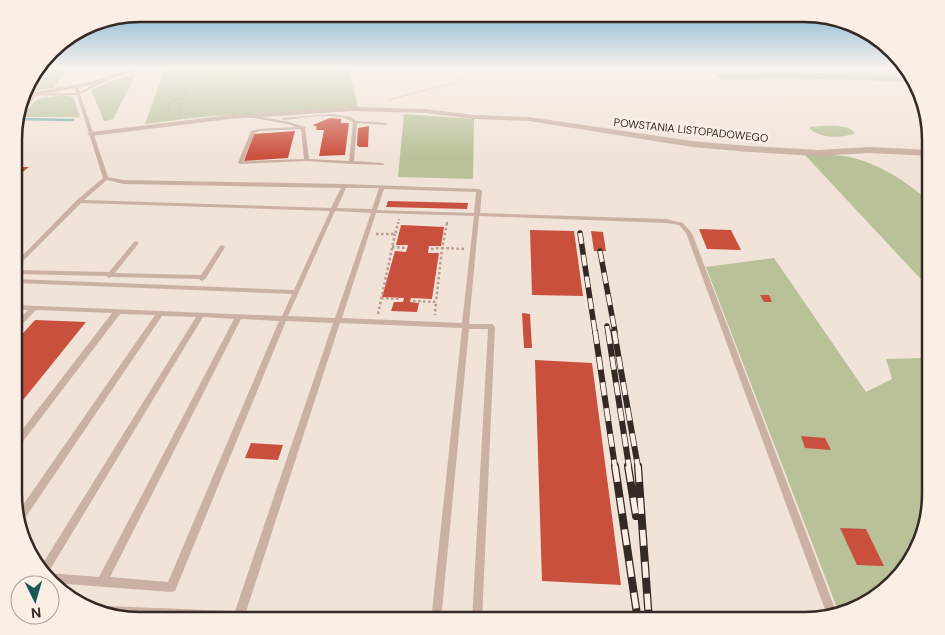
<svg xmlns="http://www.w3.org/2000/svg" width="945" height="635" font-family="'DM Sans',sans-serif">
  <rect width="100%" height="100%" fill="#f2e3d8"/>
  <!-- green -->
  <path fill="#b8c198" d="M38 68H66L54 88 26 92 31 77Z
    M165 68H348L358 107 201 117 145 124Z
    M796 73 913 76 916 82 786 78 721 79 716 74Z
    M136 74 113 119 104 121 91 90 111 81Z
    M61 95 73 97 80 117H21L37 99Z
    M404 114 474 119 473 179 398 177Z
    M821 126C832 126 847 124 855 133 842 139 820 138 810 129V127Z
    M804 154C816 155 830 154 843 156 876 161 906 181 931 203V290Z
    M774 258 866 392 892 379 886 359 922 358 931 369V503L905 571 861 608 839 613 706 267Z"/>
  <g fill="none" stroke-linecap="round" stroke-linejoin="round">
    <!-- stream -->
    <path stroke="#77b0ab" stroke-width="2.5" d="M16 119 73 120"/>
  </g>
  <!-- building -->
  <path fill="#ca503e" d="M330 118 341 119V123H349L345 155 319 156 324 130H316L317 127 313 125Z
    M369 126 368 147H359L357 145 358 128Z
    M295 131 288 158 244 161 254 134Z
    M15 167H29L15 178Z
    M388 201 468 203 467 209 386 207Z
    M401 225 444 227 441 246H429L428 253H439L432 299 411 298 410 302 419 303 417 312 391 311 394 302H403L404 298 382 297 395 251 406 252 408 245H396Z
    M699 229 731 230 741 250 707 249Z
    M530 230 574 231 583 296 532 295Z
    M591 231 603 232 606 251H594Z
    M760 295H769L772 302H764Z
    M522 313 530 314 532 348H524Z
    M35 320 86 322 15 410V342Z
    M535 360 592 363 621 585 542 581Z
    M801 436 825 438 831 450 805 448Z
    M251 443 283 445 278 460 245 458Z
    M840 528 866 529 884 566 857 565Z"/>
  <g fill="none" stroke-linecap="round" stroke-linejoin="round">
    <!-- path-far2 -->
    <path stroke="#b69b8e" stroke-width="1" stroke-dasharray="1 1" stroke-linecap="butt" d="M156 98 172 96
      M171 100 183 98
      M388 100 449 84 494 68
      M166 115 182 68
      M179 115 192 68"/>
    <!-- path-far1 -->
    <path stroke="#b69b8e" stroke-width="2" stroke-dasharray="2 2" stroke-linecap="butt" d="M398 224 399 219
      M447 224V222"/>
    <!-- path -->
    <path stroke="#b69b8e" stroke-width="2.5" stroke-dasharray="2.5 2.5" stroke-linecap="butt" d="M447 223 442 248 465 249
      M376 234H395L398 223
      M392 247 406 248
      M431 249 442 248 436 302
      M381 298 399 299
      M413 301 436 302 435 315
      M378 314 395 234"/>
    <!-- service -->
    <path fill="#cab1a4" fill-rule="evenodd" d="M107 78 110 79 80 94 108 177 124 180 344 184 479 189 482 191 480 213 666 219 683 223 692 233 837 614 827 616V615L686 233 679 225 666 223 479 216 469 324H492L495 327 482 621H472L488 329H469L441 621H431L462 328 340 323 246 612 330 616 334 617 335 621H209L122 617 100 609 101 607 105 606 235 611 333 323 286 321 175 591 171 592 53 583 40 568 196 317 162 316 21 524 20 525 16 515 155 315 120 314 18 448 15 449V439L112 313 36 310 17 330 15 331V324L28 310 15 309V305L282 316 292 294 15 283V279L294 290 330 211 81 203 17 267 15 268V263L77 200 103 178 77 95 33 96 31 95 33 94 76 93 75 86H77L80 92ZM107 180 124 184 341 188 331 208 84 200ZM346 188H379L372 209 337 208ZM384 189 476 192 474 213 377 210ZM335 211 371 213 335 318 288 316ZM376 213 474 216 462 323 342 318ZM203 317 234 319 99 577 48 573ZM241 319 279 321 168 582 110 577Z
      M332 114 351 117 356 121 387 123V124L385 125 357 123 354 161 382 163 384 164V165L351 164 307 161 240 164 238 163 251 131 259 129 296 127 288 124 248 117V115H250L289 122 305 127 309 159 349 161 353 122C336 111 304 118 284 120L282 119 284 118ZM301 129 304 159 243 161 255 133 259 131Z
      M136 241 139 243 115 273 201 275 220 246 222 245 225 247 206 278 202 281 199 279 112 277 109 278 106 276 15 274V270L109 272 134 242Z"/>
    <!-- minor -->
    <path fill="#cab1a4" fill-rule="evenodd" d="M29 93 36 95 21 117H17L21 105Z
      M353 107 425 109 475 115 529 117 692 141 749 146 818 150 869 147 931 150V156L869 153 818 156 749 152 692 147 529 121 475 119 425 113 353 111 230 119 91 136 87 134 91 132 230 115Z"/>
    <!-- tertiary -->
    <path fill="#cab1a4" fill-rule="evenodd" d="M133 68H142L97 84 24 98 25 94 94 81Z"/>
    <!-- rail-far2 casing -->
    <g stroke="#352926" stroke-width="5.5">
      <path id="rail-far2" d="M580 233 595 332
        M600 251 615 332
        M607 326 608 332"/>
    </g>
    <!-- rail-far1 casing -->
    <g stroke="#352926" stroke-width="6">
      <path id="rail-far1" d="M595 331 615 467
        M608 331 629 467
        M614 331 638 467"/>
    </g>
    <!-- rail casing -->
    <g stroke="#352926" stroke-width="8">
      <path id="rail" d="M615 466 638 621
        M628 466 636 516
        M638 466 649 621
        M535 618V621"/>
    </g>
    <!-- rail-far2 -->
    <use href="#rail-far2" stroke="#faeee5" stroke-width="4" stroke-dasharray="11" stroke-linecap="butt"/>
    <!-- rail-far1 -->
    <use href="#rail-far1" stroke="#faeee5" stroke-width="4.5" stroke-dasharray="13" stroke-linecap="butt"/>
    <!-- rail -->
    <use href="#rail" stroke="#faeee5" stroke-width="5.5" stroke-dasharray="16" stroke-linecap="butt"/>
  </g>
  <!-- sky -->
  <linearGradient id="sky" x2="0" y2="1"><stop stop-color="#7bb2d0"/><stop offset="0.43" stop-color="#f9f2ed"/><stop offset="1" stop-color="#f9f2ed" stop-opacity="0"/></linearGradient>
  <rect width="945" height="157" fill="url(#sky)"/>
  <g text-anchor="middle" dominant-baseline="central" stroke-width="5" stroke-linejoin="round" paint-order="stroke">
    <!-- far-street labels -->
    <g font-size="11" fill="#352926" stroke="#faeee5">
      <text transform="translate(691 130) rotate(6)">POWSTANIA LISTOPADOWEGO</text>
    </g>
  </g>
  <!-- crop -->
  <path d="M0 0H945V635H0ZM140 22H804A118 118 0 0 1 922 140V494A118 118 0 0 1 804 612H140A118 118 0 0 1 22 494V140A118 118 0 0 1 140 22Z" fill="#faeee5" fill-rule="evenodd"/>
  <path fill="none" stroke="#352926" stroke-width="2.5" d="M140 22H804A118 118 0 0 1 922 140V494A118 118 0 0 1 804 612H140A118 118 0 0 1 22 494V140A118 118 0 0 1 140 22Z"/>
  <!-- north arrow -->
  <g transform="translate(35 600) rotate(175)"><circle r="24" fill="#faeee5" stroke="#ab9f99"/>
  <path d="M0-4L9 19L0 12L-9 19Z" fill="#1a5855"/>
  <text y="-8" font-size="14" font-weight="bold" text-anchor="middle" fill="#352926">N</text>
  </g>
</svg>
